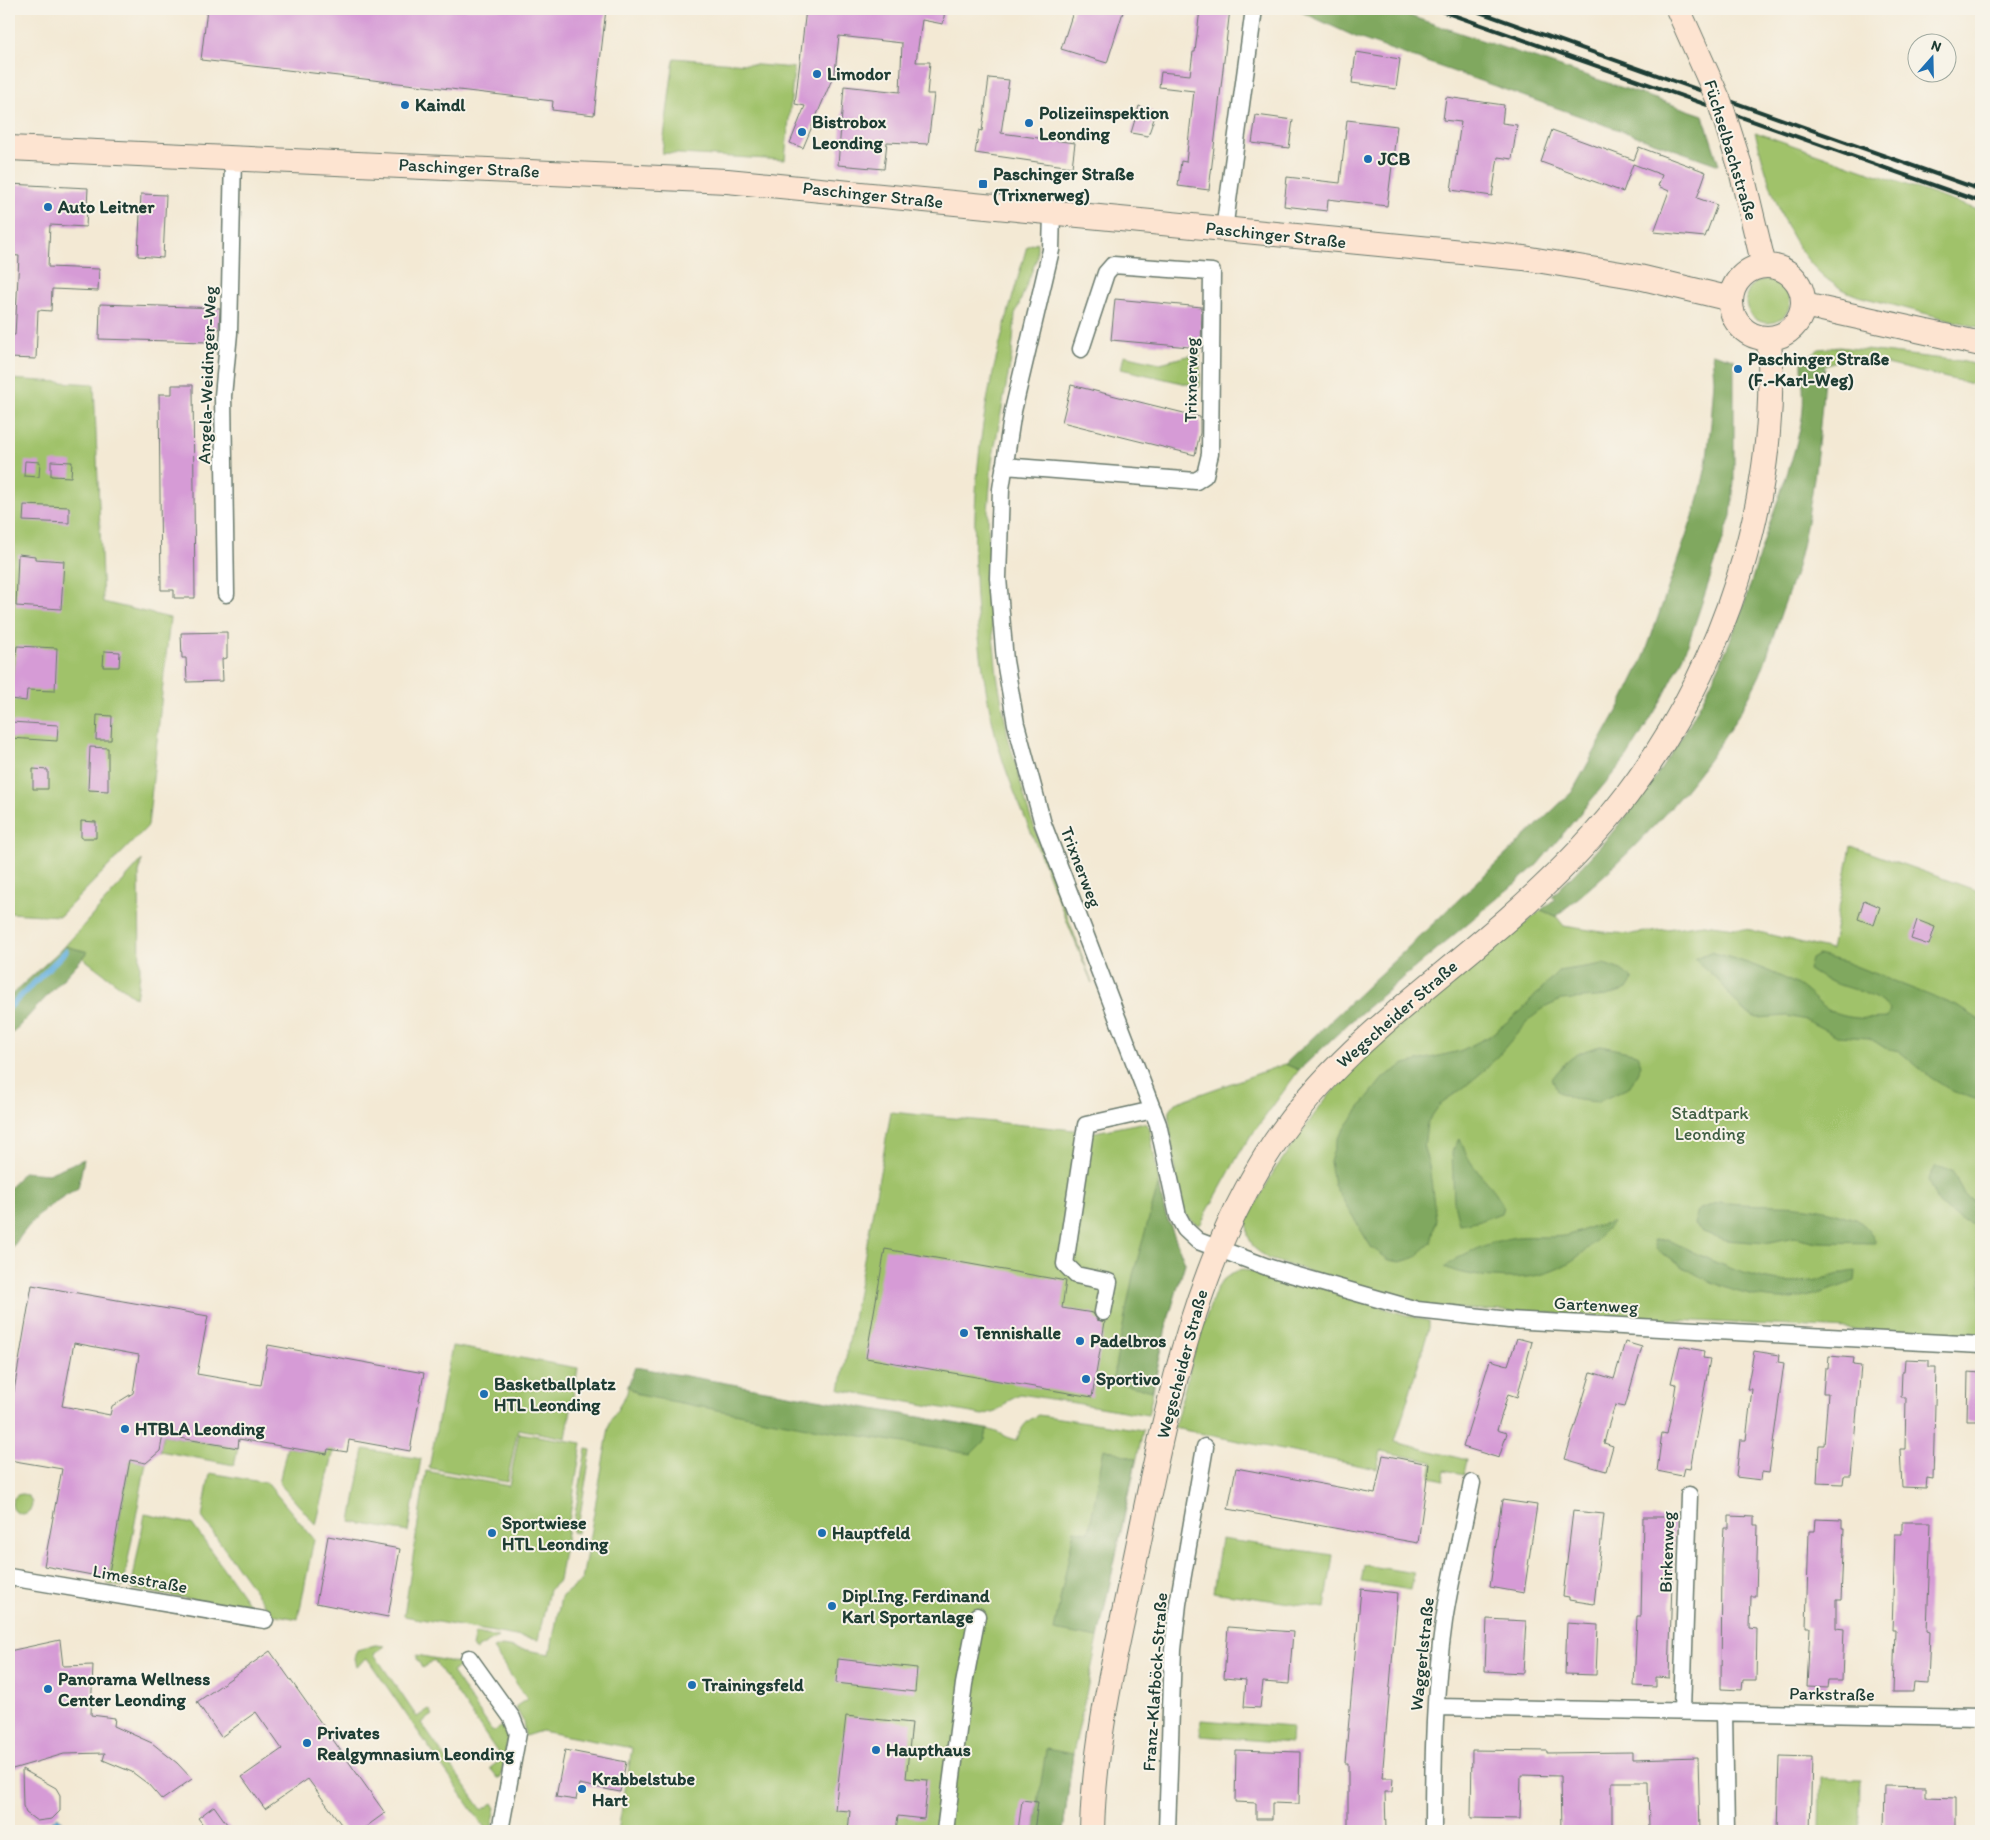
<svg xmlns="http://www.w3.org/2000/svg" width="1990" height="1840" font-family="Itim,sans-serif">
  <rect width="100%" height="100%" fill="#f7f3e8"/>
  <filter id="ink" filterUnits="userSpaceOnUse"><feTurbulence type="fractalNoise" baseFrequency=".02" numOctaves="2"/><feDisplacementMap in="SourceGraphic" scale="10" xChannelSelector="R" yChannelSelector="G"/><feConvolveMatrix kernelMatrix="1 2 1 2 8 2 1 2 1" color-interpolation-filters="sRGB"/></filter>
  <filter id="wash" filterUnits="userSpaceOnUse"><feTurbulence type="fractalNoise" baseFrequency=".0096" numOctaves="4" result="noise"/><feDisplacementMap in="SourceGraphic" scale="20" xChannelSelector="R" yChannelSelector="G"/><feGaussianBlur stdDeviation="1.12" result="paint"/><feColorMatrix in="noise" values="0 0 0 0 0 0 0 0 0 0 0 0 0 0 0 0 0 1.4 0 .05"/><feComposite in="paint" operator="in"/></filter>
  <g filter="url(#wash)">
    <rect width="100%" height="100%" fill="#f3e9d4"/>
    <!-- green -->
    <path fill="#a0c26b" stroke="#608050" d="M674 58 794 68 785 160 662 153Z
      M1755 132 1981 211V328C1950 320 1920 312 1889 304 1876 300 1860 298 1848 292 1789 265 1771 189 1755 132Z
      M1037 242V258L1015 315 1012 354 992 462 988 511 991 616 997 675 1008 736 1028 810 1092 983C1073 936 1054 890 1036 844 1021 808 1004 771 995 733 971 634 968 506 986 406 996 352 1012 299 1027 246Z
      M1746 301a22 22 0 1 1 44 0a22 22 0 1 1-44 0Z
      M1839 347 1961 361 1981 366V386L1887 364 1839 360 1825 365 1802 361 1819 349Z
      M1200 353V387L1121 369 1124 355 1160 363Z
      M9 379 94 384 103 602 170 618 148 826 60 916 9 913Z
      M1851 846 1981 892V1336L1429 1307 1268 1259 1254 1248 1248 1236 1247 1220 1274 1171 1324 1101 1373 1048 1515 928 1519 929 1541 910 1556 916 1564 926 1602 932 1630 934 1704 924 1751 930 1831 950Z
      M142 860 139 873 140 974 136 998 83 958 88 952 65 946Z
      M1285 1064 1299 1070 1243 1147 1200 1225C1194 1222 1191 1221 1187 1216 1175 1198 1172 1142 1169 1119L1170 1110 1175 1103Z
      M891 1112 1095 1132 1140 1123 1147 1124 1150 1130 1164 1210 1185 1263 1167 1323 1148 1415 1020 1394 1010 1399 1001 1409 983 1415 840 1390Z
      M1242 1270C1306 1276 1367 1306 1429 1321V1328L1395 1442 1467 1460 1464 1474 1445 1470 1443 1480 1430 1477 1433 1462 1381 1451 1377 1469 1174 1428 1198 1339 1216 1290 1223 1280 1232 1273Z
      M452 1346 578 1368 566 1438 518 1429 507 1482 429 1468Z
      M628 1386 639 1395 985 1440 987 1429C999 1432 1004 1437 1017 1440 1021 1427 1026 1421 1038 1415L1143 1430 1073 1754 1063 1831H618L632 1748 541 1731 525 1736 523 1721 515 1707 527 1699 493 1649 502 1646 550 1654 561 1597 582 1580 610 1422 627 1393Z
      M519 1433 582 1443 559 1581 549 1590 538 1640 404 1616 426 1471 509 1486Z
      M163 1435 238 1448 234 1465 160 1451Z
      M330 1436 337 1438 316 1525 279 1483 287 1447 327 1454Z
      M364 1449 421 1459 408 1532 351 1522Z
      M586 1449 591 1450 577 1533 572 1532Z
      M130 1460 146 1463 123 1587 107 1584Z
      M210 1473 267 1483 314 1539 298 1619 271 1614 202 1517Z
      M12 1504a10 10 0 1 1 20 0a10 10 0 1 1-20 0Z
      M145 1514 192 1524 253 1610 131 1589Z
      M1221 1539 1333 1555 1325 1608 1213 1592Z
      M1364 1565 1414 1573 1411 1590 1361 1582Z
      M475 1633 498 1637 475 1650 472 1647Z
      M375 1645 385 1646 374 1654 417 1717 429 1709 433 1715 421 1723 482 1810 493 1803 496 1808 491 1831H487L367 1658 356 1666 354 1658 357 1650Z
      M417 1655 463 1664 452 1672 493 1732 505 1724 508 1737 501 1778H498L490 1768 502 1759 434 1660 422 1668 417 1659Z
      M1201 1720 1292 1727 1291 1743 1200 1736Z
      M1821 1778 1861 1779 1860 1831H1820Z"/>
    <!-- forest -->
    <path fill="#80a85f" stroke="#50724a" d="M1295 9H1389L1703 115 1719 165 1358 38Z
      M1712 353 1734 359V482L1731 516 1684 656 1660 703 1627 757 1537 865 1349 1023 1299 1070 1285 1064 1572 792 1620 706 1644 657 1698 502 1706 466 1711 423 1714 380Z
      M1802 361 1825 365C1820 433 1814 501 1797 567 1791 587 1783 606 1777 625 1771 641 1767 659 1760 675 1715 768 1636 853 1556 916L1541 910 1555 899 1552 896C1635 816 1696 731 1737 623 1748 595 1756 565 1765 537 1778 497 1795 459 1802 418 1805 398 1802 381 1802 361Z
      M65 946 88 952 9 1037V997Z
      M1710 952C1738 959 1764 968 1790 981 1803 987 1810 995 1820 1004 1838 1020 1864 1019 1887 1018L1890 1009C1870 991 1853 991 1829 981 1822 979 1815 973 1808 970L1811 959 1818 955 1845 962 1959 1007 1981 1021V1096L1974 1099 1952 1091 1930 1077 1899 1051 1885 1048 1869 1038 1837 1036 1806 1020 1787 1016 1757 1018 1743 1011 1716 978 1694 959Z
      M1604 964 1621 970 1633 979 1627 989 1607 996 1561 1000 1544 1008 1530 1019 1487 1068 1462 1089 1441 1103 1427 1123 1424 1149 1429 1165 1436 1220 1431 1243 1414 1258 1400 1262 1389 1260 1371 1247 1334 1185 1330 1162 1337 1139 1367 1098 1384 1077 1405 1064 1460 1051 1488 1037 1521 1011 1558 971Z
      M1601 1046 1637 1054 1641 1065 1630 1087 1598 1102 1578 1100 1558 1092 1552 1079C1567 1059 1576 1052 1601 1046Z
      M1460 1138C1464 1149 1468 1160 1476 1169 1487 1183 1497 1190 1503 1207L1501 1213 1482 1220 1459 1224 1454 1203 1452 1151Z
      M84 1159 78 1188C45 1206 29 1222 9 1253V1189L23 1172 48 1174Z
      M1936 1166 1952 1171 1965 1196 1981 1206V1227L1960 1219 1939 1205 1928 1180Z
      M1159 1182 1164 1210 1185 1263 1167 1323 1152 1391 1112 1382 1133 1275Z
      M1720 1202C1764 1208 1799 1200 1842 1215 1848 1217 1855 1218 1860 1222 1868 1227 1872 1235 1876 1243L1817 1242 1794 1237 1766 1243 1725 1240 1703 1232 1694 1224 1698 1210Z
      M1612 1223C1576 1265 1549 1282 1493 1277 1476 1276 1459 1274 1445 1267 1462 1253 1496 1239 1518 1237 1533 1236 1549 1238 1564 1236 1582 1233 1590 1224 1612 1223Z
      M1667 1239C1711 1261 1760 1287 1811 1281 1827 1279 1841 1272 1856 1271L1855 1281C1832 1289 1808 1300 1784 1299 1737 1299 1692 1275 1656 1249L1654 1240Z
      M635 1367 987 1429 985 1440 971 1454 807 1427 639 1395 628 1386Z
      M1104 1448 1136 1459 1098 1638 1054 1630 1074 1530 1089 1532Z
      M1046 1749 1073 1754 1063 1831H1034Z"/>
    <!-- water -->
    <path fill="#65b0de" stroke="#427689" d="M58 1816 67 1827 84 1824 101 1831H52L53 1829 49 1823Z"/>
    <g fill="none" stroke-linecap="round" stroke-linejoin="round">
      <!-- stream -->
      <path stroke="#65b0de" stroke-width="5.5" d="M9 1008 66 951"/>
    </g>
    <g id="blocks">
      <!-- building -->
      <path fill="#d69bd6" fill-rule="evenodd" d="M207 9H606L594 115 552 110 553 101 201 60Z
        M806 9H945L943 24 922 20 916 62H930L927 94H934L928 144 887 142 884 169 838 165 844 86 900 92 902 43 839 36 835 72 803 148 790 143 805 106 795 104Z
        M1074 9H1124L1107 63 1061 49Z
        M1200 9H1230L1209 190 1178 186 1181 161 1186 162 1194 91 1159 87 1161 72 1190 75 1193 52H1195Z
        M1356 52 1400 59 1396 89 1352 83Z
        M989 78 1009 80 1001 133 1075 143 1072 167 975 153 979 130 982 131Z
        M1446 97 1504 105 1502 123 1517 125 1512 159 1498 157 1492 196 1451 190 1461 122 1443 120Z
        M1139 106 1156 113 1148 136 1131 133Z
        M1256 115 1293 120 1289 148 1252 143Z
        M1347 120 1397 126 1387 206 1328 199 1327 211 1284 206 1287 177 1340 183Z
        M1552 130 1634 160 1639 147 1706 172 1697 198 1717 205 1705 237 1654 232 1669 191 1658 186 1662 175 1633 164 1623 192 1541 162Z
        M9 184 88 188 86 227 50 225 48 267 99 269 98 291 52 289 51 311 38 310 36 359 9 358 10 335H15L19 256 9 255Z
        M141 194 166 195 163 258 138 256Z
        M1115 299 1202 307 1201 348 1111 340Z
        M100 304 220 308 219 329H208L207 342 99 339Z
        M172 385H193L195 598H174V590H161L159 394H172Z
        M1071 385 1200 417V433L1195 455 1062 422Z
        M25 461 40 462 39 477 24 476Z
        M51 461 72 462 71 477 51 476Z
        M24 505 69 507V523L23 521Z
        M18 554 35 556V559L64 561 61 609 16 606Z
        M227 632V658L222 659 223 681 187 682 186 658H182L181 633Z
        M17 646 57 648 55 691 27 690 26 701 10 699Z
        M104 651 120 652 119 667H103Z
        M97 715 112 716 111 740H96Z
        M11 722 58 725 57 741 10 738Z
        M90 747 108 748V791L88 790Z
        M33 769 48 770V789H33Z
        M81 821 96 822V838H81Z
        M1864 900 1880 907 1874 925 1858 919Z
        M1917 920 1935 927 1929 945 1911 939Z
        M885 1249 1066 1281 1062 1308 1093 1313 1097 1320 1105 1322 1092 1397 866 1358Z
        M32 1285 208 1316 197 1374 261 1385 268 1345 424 1373 410 1451 349 1440 347 1452 328 1449 327 1454 239 1439 238 1448 163 1435 160 1451 146 1463 130 1460 108 1578 44 1566 62 1469 9 1460V1420ZM74 1343 139 1355 133 1393 112 1406 110 1415 62 1406Z
        M1517 1338 1532 1342 1517 1397 1508 1394 1497 1430 1507 1433 1499 1458 1463 1447 1490 1360 1508 1365Z
        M1625 1342 1642 1347 1625 1407 1615 1405 1609 1424 1604 1443 1613 1446 1606 1471 1565 1459 1591 1372 1614 1379Z
        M1680 1346 1704 1351 1703 1358 1710 1359 1690 1469 1684 1468 1682 1476 1657 1471 1662 1433 1667 1434 1673 1404 1676 1384 1671 1383Z
        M1754 1351 1779 1355 1778 1362 1784 1363 1769 1473 1762 1472 1761 1480 1736 1477 1740 1440H1746L1752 1389H1747Z
        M1829 1356 1854 1358 1853 1365 1861 1366 1851 1476H1844L1843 1484 1817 1483 1819 1445H1824L1828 1393H1823L1825 1368H1828Z
        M1905 1359 1929 1360V1367H1936L1933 1479 1927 1478 1926 1488 1902 1487 1900 1449H1905L1906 1397H1901L1902 1372H1904Z
        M1968 1372 1981 1373V1421H1967Z
        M1383 1455 1429 1464 1418 1543 1228 1509 1236 1468 1375 1494Z
        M1502 1500 1537 1505 1524 1593 1490 1587Z
        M1573 1511 1604 1514 1594 1604 1569 1600V1597L1563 1596Z
        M1729 1516 1754 1517V1525H1758L1756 1596H1751L1750 1628 1757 1629 1756 1680H1743L1742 1690 1721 1689 1722 1556 1724 1528H1729Z
        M1643 1517H1674L1669 1678 1656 1677V1687L1634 1686 1637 1616H1641Z
        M1815 1519 1842 1520V1528H1844L1841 1600H1836V1628L1844 1629 1842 1680H1828L1827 1688 1807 1687 1810 1627H1806L1809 1531H1814Z
        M1902 1522H1931L1927 1631 1930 1632 1928 1684 1914 1683 1913 1692H1893L1895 1630H1892L1895 1534H1902Z
        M328 1536 400 1549 388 1617 316 1603Z
        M1361 1589 1398 1593 1382 1778H1393L1392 1792H1385L1386 1831H1348V1763H1345Z
        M1487 1619 1526 1621 1523 1673 1485 1671Z
        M1567 1623 1598 1625 1596 1675 1565 1674Z
        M1228 1627 1293 1632 1289 1684 1263 1682 1260 1708 1244 1707 1246 1680 1224 1678Z
        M60 1640 63 1666 93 1665 91 1715 115 1718 114 1726 152 1743 177 1763 192 1779 162 1800 148 1784 132 1772 103 1760 105 1753 64 1754 9 1770V1651Z
        M270 1651 385 1813 360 1831H346L308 1779 265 1809 242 1777 282 1749 256 1712 221 1737 197 1702Z
        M838 1659 917 1668 915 1692 836 1683Z
        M846 1716 912 1723 906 1778 928 1780 924 1819 898 1816 896 1831H848L850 1811 835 1810Z
        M565 1750 626 1762 620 1792 579 1784 576 1800 556 1797Z
        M1236 1750 1300 1752 1299 1804 1272 1803V1819H1256V1803L1235 1802Z
        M1472 1750 1547 1751V1753L1633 1752V1759L1698 1757 1700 1831H1649L1648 1782H1612V1831H1561L1560 1776 1521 1775 1520 1819 1471 1818Z
        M1779 1756 1812 1757 1810 1831H1777Z
        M22 1769 56 1788 60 1795V1811L52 1819 37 1821 26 1813 23 1806Z
        M1885 1786 1925 1787V1797L1956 1798V1831H1884Z
        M1022 1800 1038 1802 1034 1831H1018Z
        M214 1806 232 1831H208L198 1818Z"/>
    </g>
  </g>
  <g filter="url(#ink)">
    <use href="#blocks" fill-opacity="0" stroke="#69796c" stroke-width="1"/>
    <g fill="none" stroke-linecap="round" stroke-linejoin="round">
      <!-- street casing -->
      <g stroke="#69796c" stroke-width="19">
        <path id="street" d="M1052 213 1051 250 1013 411 1001 489 998 578 1005 661 1016 724 1043 824 1158 1124 1178 1216 1185 1229 1198 1241 1270 1268 1417 1310 1509 1320 1981 1345
          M1224 230 1254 9
          M1004 466 1196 481 1205 475 1210 454 1212 272 1113 265 1106 273 1081 349
          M226 594 223 396 229 333 233 158
          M1103 1312 1109 1282 1076 1275 1065 1264 1086 1125 1153 1110
          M9 1577 265 1620
          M469 1658 512 1718 518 1733 500 1831
          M1436 1707 1981 1717
          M1682 1711 1689 1495
          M1724 1712 1726 1831
          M945 1831 964 1684 977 1616
          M1167 1831 1173 1650 1178 1604 1205 1447
          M1433 1831C1433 1761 1434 1691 1444 1621 1451 1575 1463 1529 1472 1483"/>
      </g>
      <!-- secondary casing -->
      <g stroke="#69796c" stroke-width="26">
        <path id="secondary" d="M9 148 727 181 1524 258 1639 277 1731 299
          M1740 166 1764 266
          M1731 302a36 36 0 1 1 72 0a36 36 0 1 1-72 0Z
          M1804 305 1981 344
          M1092 1831C1094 1742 1115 1656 1133 1570 1164 1423 1190 1269 1275 1142 1337 1050 1427 990 1509 918 1552 880 1592 841 1627 795 1723 668 1780 498 1769 338"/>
      </g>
      <!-- street -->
      <use href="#street" stroke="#fff" stroke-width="16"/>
      <!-- secondary -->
      <use href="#secondary" stroke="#fde4d1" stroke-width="24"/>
      <!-- rail -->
      <path stroke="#1f3d34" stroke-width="4" d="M1436 9 1981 202
        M1471 9 1981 190"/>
      <!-- secondary-bridge casing -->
      <g stroke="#69796c" stroke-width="26" stroke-linecap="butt">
        <path id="secondary-bridge" d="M1678 9 1720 103 1740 166"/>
      </g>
      <!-- secondary-bridge -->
      <use href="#secondary-bridge" stroke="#fde4d1" stroke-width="24"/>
    </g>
  </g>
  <!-- markers -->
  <g fill="#1f6fb2" stroke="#f7f3e8" stroke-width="2">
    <circle cx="817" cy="74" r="5"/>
    <circle cx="405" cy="105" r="5"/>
    <circle cx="1029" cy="123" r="5"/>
    <circle cx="802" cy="132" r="5"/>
    <circle cx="1368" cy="159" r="5"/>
    <rect x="978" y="179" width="10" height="10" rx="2.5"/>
    <circle cx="48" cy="207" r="5"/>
    <circle cx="1738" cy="369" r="5"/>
    <circle cx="964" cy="1333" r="5"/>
    <circle cx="1080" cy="1341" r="5"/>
    <circle cx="1086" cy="1379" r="5"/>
    <circle cx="484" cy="1394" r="5"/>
    <circle cx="125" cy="1429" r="5"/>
    <circle cx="492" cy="1533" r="5"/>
    <circle cx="822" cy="1533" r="5"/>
    <circle cx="832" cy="1606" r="5"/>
    <circle cx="692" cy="1685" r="5"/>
    <circle cx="48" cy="1689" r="5"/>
    <circle cx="307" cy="1743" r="5"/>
    <circle cx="876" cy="1750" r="5"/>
    <circle cx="582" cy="1789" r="5"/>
  </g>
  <g text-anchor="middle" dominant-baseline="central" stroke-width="4" stroke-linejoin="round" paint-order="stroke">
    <!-- poi labels -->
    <g font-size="18" font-weight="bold" fill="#1f3d34" stroke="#f7f3e8" text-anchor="start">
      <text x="827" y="74">Limodor</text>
      <text x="415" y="105">Kaindl</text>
      <text x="1039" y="113">Polizeiinspektion<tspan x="1039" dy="21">Leonding</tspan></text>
      <text x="812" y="122">Bistrobox<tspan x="812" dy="21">Leonding</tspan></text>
      <text x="1378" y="159">JCB</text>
      <text x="993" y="174">Paschinger Straße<tspan x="993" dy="21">(Trixnerweg)</tspan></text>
      <text x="58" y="207">Auto Leitner</text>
      <text x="1748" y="359">Paschinger Straße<tspan x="1748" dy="21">(F.-Karl-Weg)</tspan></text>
      <text x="974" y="1333">Tennishalle</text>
      <text x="1090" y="1341">Padelbros</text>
      <text x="1096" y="1379">Sportivo</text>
      <text x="494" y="1384">Basketballplatz<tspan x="494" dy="21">HTL Leonding</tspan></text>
      <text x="135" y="1429">HTBLA Leonding</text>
      <text x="502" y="1523">Sportwiese<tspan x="502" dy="21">HTL Leonding</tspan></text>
      <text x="832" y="1533">Hauptfeld</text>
      <text x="842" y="1596">Dipl.Ing. Ferdinand<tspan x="842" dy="21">Karl Sportanlage</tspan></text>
      <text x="58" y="1679">Panorama Wellness<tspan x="58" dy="21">Center Leonding</tspan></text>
      <text x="702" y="1685">Trainingsfeld</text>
      <text x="317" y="1733">Privates<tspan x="317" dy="21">Realgymnasium Leonding</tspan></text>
      <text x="886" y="1750">Haupthaus</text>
      <text x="592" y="1779">Krabbelstube<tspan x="592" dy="21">Hart</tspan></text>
    </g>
    <!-- street labels -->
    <g font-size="18" fill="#1f3d34" stroke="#f7f3e8">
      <text transform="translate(1731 150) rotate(73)">Füchselbachstraße</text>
      <text transform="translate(469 168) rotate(3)">Paschinger Straße</text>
      <text transform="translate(873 195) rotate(6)">Paschinger Straße</text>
      <text transform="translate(1276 235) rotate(6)">Paschinger Straße</text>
      <text transform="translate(207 375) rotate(-88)">Angela-Weidinger-Weg</text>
      <text transform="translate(1191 380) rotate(-89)">Trixnerweg</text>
      <text transform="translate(1081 867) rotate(69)">Trixnerweg</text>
      <text transform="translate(1397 1014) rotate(-41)">Wegscheider Straße</text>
      <text transform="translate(1596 1305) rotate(3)">Gartenweg</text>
      <text transform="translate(1182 1364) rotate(-75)">Wegscheider Straße</text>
      <text transform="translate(1667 1552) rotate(-88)">Birkenweg</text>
      <text transform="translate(140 1579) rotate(10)">Limesstraße</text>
      <text transform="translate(1422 1654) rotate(-84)">Waggerlstraße</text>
      <text transform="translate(1155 1682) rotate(-86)">Franz-Klafböck-Straße</text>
      <text transform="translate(1832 1694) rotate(1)">Parkstraße</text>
    </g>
    <!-- park labels -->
    <g font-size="18" fill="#3f5e42" stroke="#f7f3e8">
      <text x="1710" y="1113">Stadtpark<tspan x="1710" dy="21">Leonding</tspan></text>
    </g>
  </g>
  <!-- margin -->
  <rect width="1990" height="1840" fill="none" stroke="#f7f3e8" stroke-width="30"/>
  <!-- north arrow -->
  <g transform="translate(1932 58) rotate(20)"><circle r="24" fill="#f7f3e8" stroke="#a1aaa0"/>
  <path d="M0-4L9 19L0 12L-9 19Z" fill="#1f6fb2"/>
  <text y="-8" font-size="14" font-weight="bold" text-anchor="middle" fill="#1f3d34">N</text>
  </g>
</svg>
